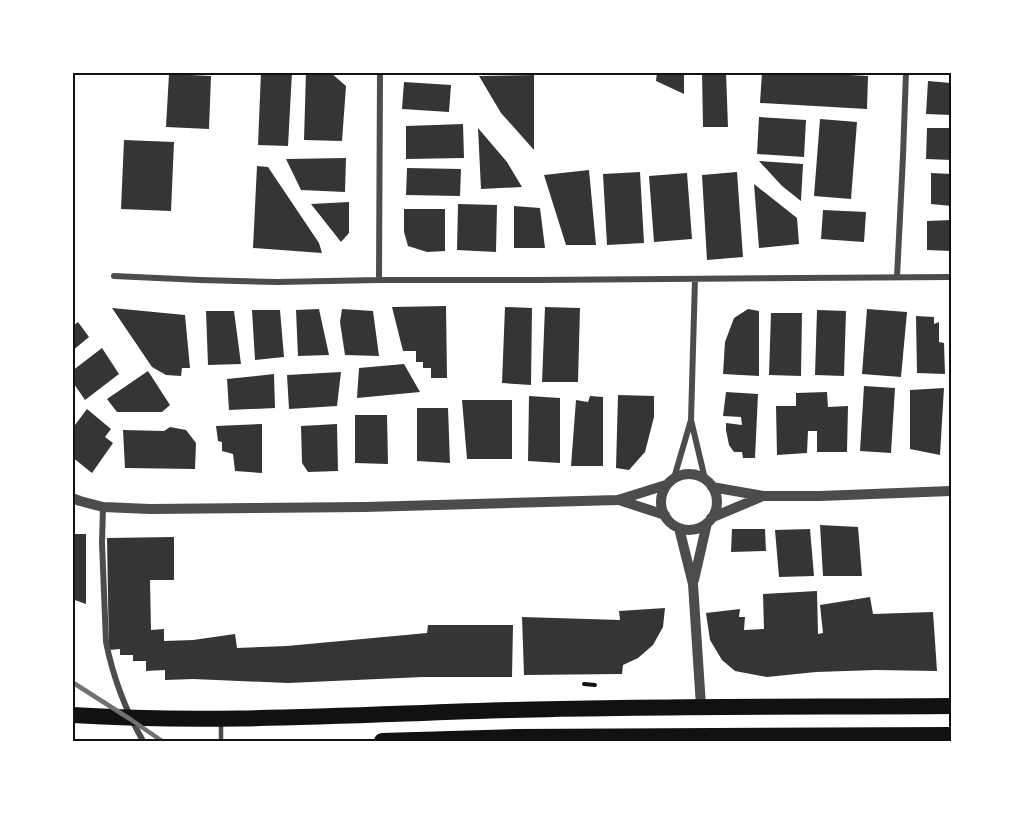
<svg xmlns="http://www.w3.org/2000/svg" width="1023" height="813" font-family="'Archivo Narrow',sans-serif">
  <rect width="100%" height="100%" fill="#fff"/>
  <!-- building -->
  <path fill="#353535" d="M261 72H292L288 146 258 145Z
    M306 72 331 73 346 86 342 141 304 140Z
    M657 72H684V94L656 81Z
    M702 72H726L728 127H703Z
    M762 72H797L868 76 867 109 760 103Z
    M169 74 211 76 209 129 166 127Z
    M534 75V150L501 113 479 76Z
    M928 81 951 83V115L926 114Z
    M404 82 451 85 449 112 402 109Z
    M759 117 806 120 804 157 757 154Z
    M820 119 857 122 851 199 814 196Z
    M463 124 464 158 406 159V126Z
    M478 128 507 162 522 187 481 189Z
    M927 128H951V160L926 159Z
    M124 140 174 142 171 211 121 209Z
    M346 158 345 192 301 190 286 159Z
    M759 161 803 164 801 201 782 186Z
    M257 166 268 167 319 243 322 253 253 248Z
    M407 168 461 169 460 196 406 195Z
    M589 170 596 245H566L544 175Z
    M640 172 644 243 607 245 603 174Z
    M737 172 743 257 707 260 702 175Z
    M687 173 692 239 654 242 649 176Z
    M931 173 951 174V206L931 204Z
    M754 184 797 218 799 244 759 248Z
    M349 202V233L341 242 311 204Z
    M458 204 497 205 496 252 457 250Z
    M514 206 540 208 545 248H514Z
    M404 209H445V251L427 252 408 246 404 232Z
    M823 210 866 212 864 242 821 239Z
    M951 220V251L927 250V221Z
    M446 306 447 378H431V368H423V362H416V351H403L392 307Z
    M505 307 532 308 531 385 502 383Z
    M545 307 580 308 578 382H542Z
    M112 308 185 315 190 368H182L181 376 166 375 152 367Z
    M319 309 329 355 298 356 296 310Z
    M342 309 373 311 379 356 345 355 340 322Z
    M748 309 759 311V376L723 374 725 342 734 318Z
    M867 309 907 312 901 377 862 374Z
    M252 310H280L284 357 255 360Z
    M817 310 846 311 844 376 815 375Z
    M206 311H234L241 364 208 365Z
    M771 313H802L801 376 769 375Z
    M916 316 934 317V324L939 322V342L944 343 945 374 917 373Z
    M78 322 89 337 72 351V327Z
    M102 348 119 374 85 400 72 381V371Z
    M404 364 420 392 357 398 359 368Z
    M148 371 170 405 162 412H117L107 399Z
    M341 372 337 406 289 409 287 375Z
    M274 374 275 408 229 410 227 379Z
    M864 386 895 388 891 453 860 451Z
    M944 388 940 455 910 449V390Z
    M726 392 758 394 755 458H743L742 452H734L729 445 726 430V423L742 425 741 417 723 416Z
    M827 392 828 407 848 406 847 452H817V431H808L807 453 777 455 776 406H796V393Z
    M618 395 654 396V417L645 452 629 470 616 468Z
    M529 396 560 398V463L528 461Z
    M590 396 603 397V466H571L576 400 588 402Z
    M462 400H512V459H467Z
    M417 408H448L450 463 417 461Z
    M87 409 111 429 105 437 113 443 92 473 72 457V429Z
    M355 415H387L388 464 355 463Z
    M262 424V473L235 471 233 454 222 451V442L218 441 216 426Z
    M337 424 338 471 308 472 302 463 301 426Z
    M170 427 186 430 196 443 195 469 125 468 123 430 164 431Z
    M820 525 858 527 862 576H823Z
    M732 529H765L766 551 731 552Z
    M810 529 814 576 779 577 775 530Z
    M72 534H86V604L72 599Z
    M174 537V580H150L151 630 164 629V641L193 640 235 634 237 648 287 646 427 633 428 625H513L512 677H423L288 683 193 679 165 680V670L146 671V661H133V655H120V649L109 650 107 538Z
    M817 591 818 634 823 633 820 605 870 597 873 614 933 612 937 671 876 670 816 672 767 677 735 671 722 660 710 640 706 613 740 609 739 617H745L744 630 764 629 763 594Z
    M665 608 663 627 653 645 638 658 623 665 622 674 524 675 522 617 620 620 619 611Z"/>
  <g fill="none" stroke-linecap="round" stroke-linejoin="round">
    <!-- path -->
    <path stroke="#111" stroke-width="4" d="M584 684 595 685"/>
    <!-- service -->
    <path stroke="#4c4c4c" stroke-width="4.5" d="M221 741V721"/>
    <!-- minor -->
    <path stroke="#4c4c4c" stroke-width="6" d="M114 276 200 280 278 282 379 280H537L951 277
      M897 277 903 156 906 72
      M695 279 691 420 705 479
      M379 280 380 72
      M674 478 691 420
      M103 507 102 543 106 642C113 677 126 711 143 741"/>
    <!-- tertiary -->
    <path stroke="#4c4c4c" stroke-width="10" d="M661 502a28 28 0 1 1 56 0a28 28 0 1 1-56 0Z
      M712 487 763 496H820L951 491
      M72 498 80 501 103 507 150 509 365 507 618 500 666 485
      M619 500 665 515
      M711 518 763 496
      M679 528 693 584 701 706
      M694 580 707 523"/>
    <!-- trunk -->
    <path stroke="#111" stroke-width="16" d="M72 715C218 724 365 714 511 710 658 706 804 707 951 706
      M382 741 516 737 951 735"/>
    <!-- rail -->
    <path stroke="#707070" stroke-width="4.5" d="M72 682 130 719 162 741"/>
  </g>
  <!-- border -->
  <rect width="1023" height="813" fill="none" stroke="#ffffff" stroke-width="147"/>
  <rect x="74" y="74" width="876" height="666" fill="none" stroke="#111" stroke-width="2"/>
</svg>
